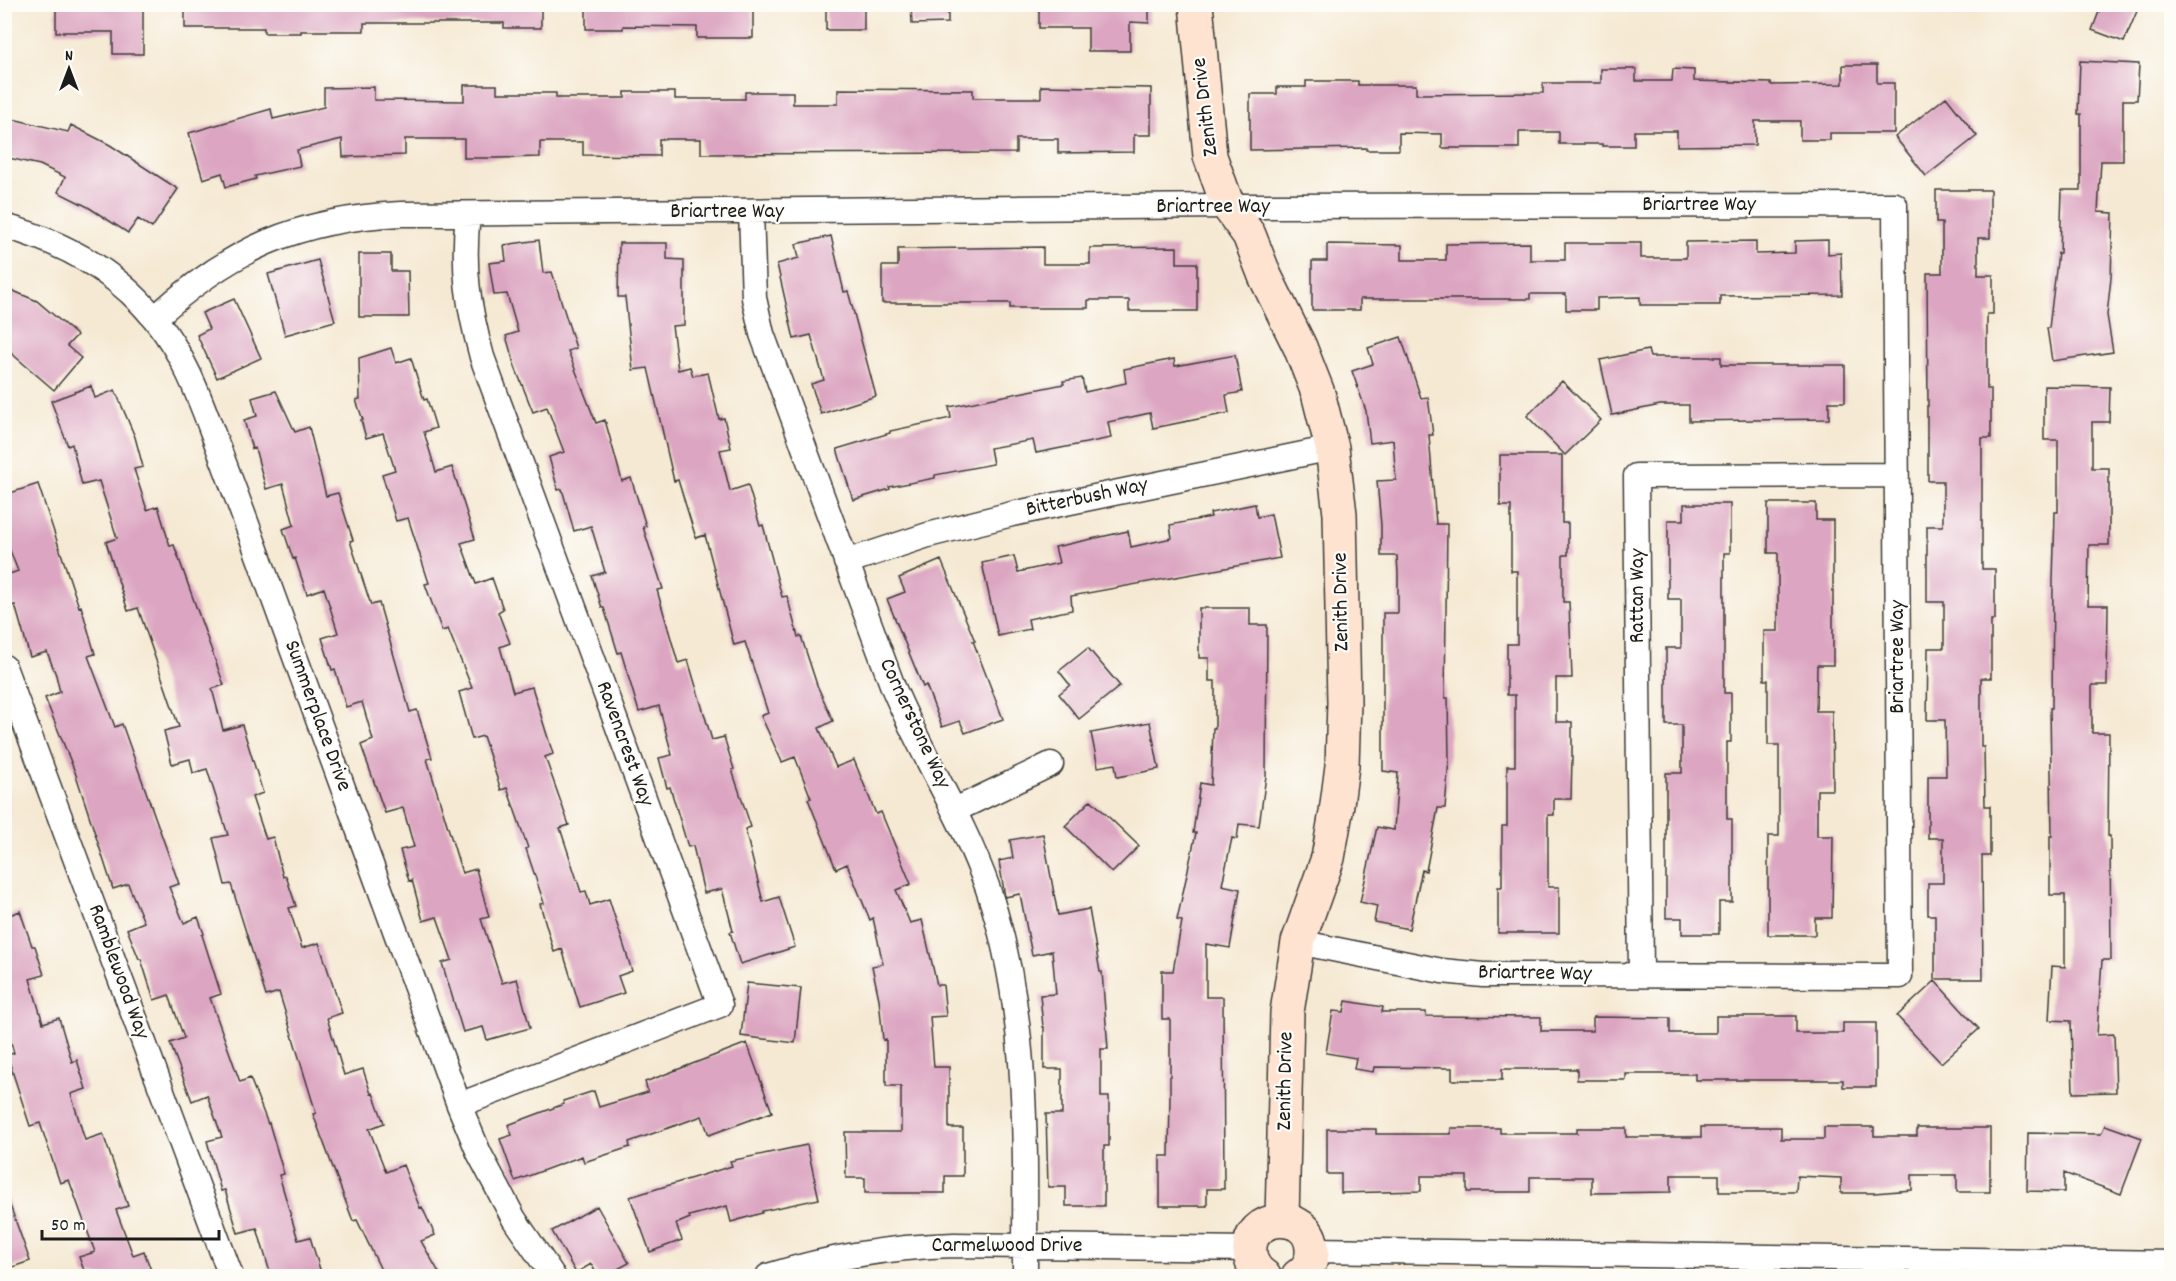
<svg xmlns="http://www.w3.org/2000/svg" width="2176" height="1281" font-family="Dekko,sans-serif">
  <rect width="100%" height="100%" fill="#fdfcf7"/>
  <filter id="ink" filterUnits="userSpaceOnUse"><feTurbulence type="fractalNoise" baseFrequency=".0167" numOctaves="2"/><feDisplacementMap in="SourceGraphic" scale="12" xChannelSelector="R" yChannelSelector="G"/><feConvolveMatrix kernelMatrix="1 2 1 2 8 2 1 2 1" color-interpolation-filters="sRGB"/></filter>
  <filter id="wash" filterUnits="userSpaceOnUse"><feTurbulence type="fractalNoise" baseFrequency=".008" numOctaves="4" result="noise"/><feDisplacementMap in="SourceGraphic" scale="24" xChannelSelector="R" yChannelSelector="G"/><feGaussianBlur stdDeviation="1.35" result="paint"/><feColorMatrix in="noise" values="0 0 0 0 0 0 0 0 0 0 0 0 0 0 0 0 0 1.4 0 .05"/><feComposite in="paint" operator="in"/></filter>
  <g filter="url(#wash)">
    <rect width="100%" height="100%" fill="#f5e9d3"/>
    <g id="blocks">
      <!-- building -->
      <path fill="#dca5c1" d="M56 4H143V54H113V32H56Z
        M185 4H541V28H504V23H364V31H301V33H264V28H185Z
        M586 4H753V38H697V27L623 26V29H586Z
        M826 4H864V30H826Z
        M911 4H948V23L912 24Z
        M1039 4H1149V23L1130 22V51H1088V28H1039Z
        M2102 4H2140L2124 42 2092 30Z
        M2080 61 2139 64 2137 100H2123V161H2101L2098 212 2113 213 2111 278 2107 315 2113 352 2052 361 2047 328H2049L2058 253H2060L2062 190H2081V114H2078Z
        M1843 65H1877V83H1894V133H1830V140H1800V121H1755V145L1677 146V131H1634V146H1602V144H1559V132H1519V148H1442V134L1399 133V150H1366V148L1250 150V94H1277V87H1306V81H1358V85H1416V94L1543 93V83H1601V69H1636V81H1672L1673 69 1694 70V81L1771 83V85L1843 84Z
        M464 85H497V93H556V98H625V92H675V99H745V92H793V104H838V89L973 90V98H1041V86L1151 88V135H1134V152L1058 153V139H1016V153L701 154V139H659V156L583 155V142H540V157L497 158H464V139H405V155L343 157 342 139 297 150 300 166 255 176 256 179 226 187 222 173 203 179 189 133 271 109 273 119 324 107V88L374 87V100L464 101Z
        M1946 97 1977 136 1926 176 1895 137Z
        M4 117 68 132 71 125 110 145 178 189 152 228 138 219 128 233 88 207 58 192 65 177 40 165 4 157Z
        M1936 190H1990V238H1978V275H1993V314H1987V389H1991V438H1982V569H1995V620H1991V678H1981V747H1984L1985 806H1990V856H1982L1983 979H1935V915H1928V883H1943V838H1928V776H1946L1945 720H1927L1928 648H1944V602H1927V526H1943V481H1928V438H1927V406H1928L1927 273H1942V223H1936Z
        M831 236 844 292 848 291 876 396 821 414 811 384 824 380 811 335 794 339 777 264 799 258 796 244Z
        M539 240 543 273 552 272 576 348 568 351 596 423 605 420 622 481 631 478 646 526 643 527 663 589 657 590 678 663 688 660 712 740 724 737 734 769 732 770 751 827 745 829 763 902 779 897 795 947 740 964 730 932 733 931 722 889 704 893 693 846 688 847 670 787 667 788 659 758 672 755 659 706 639 712 621 652 618 653 604 608H602L592 576 605 572 591 526 574 531 562 489 558 490 549 457 564 452 547 407 533 412 515 367 506 336 518 332 507 294 494 295 489 263 506 261 504 245Z
        M1828 240V254L1841 253 1842 295 1720 296V305H1640V297L1597 298V310H1566V294H1530V299H1360V310H1312V261H1327V244L1402 245V260H1446V244L1530 243V260H1565V243H1641V258H1686V242L1756 241V254L1795 253V241Z
        M619 243H667V259L684 260V325L672 326 678 370 690 367 693 376 708 373 719 419 724 418 731 448 720 450 730 491 748 485 760 526 763 525 782 597 787 596 798 637 801 636 817 685 833 721 819 728 836 767 854 760 876 814 881 812 911 884 896 890 910 923 922 920 937 985H943L946 1016 930 1017 934 1067H949V1128H963V1176H945V1193H865V1178H846L845 1132H901V1086H886V1039L883 1040 879 999 872 966 883 964 873 918 870 920 847 864 836 869 808 799 811 798 795 757 782 762 761 716 768 713 745 642 734 645 705 535 696 538 678 480 674 481 648 368 633 370 625 297H618Z
        M1043 247V264H1090V248L1177 247V263H1197V311H1129V300H1088V308H1010V303H882V266H898V249Z
        M359 254H391V271H408L409 317H359Z
        M318 260 335 321 285 335 268 274Z
        M4 287 37 301 77 335 67 346 81 358 54 390 4 347Z
        M234 299 261 358 217 378 197 335 209 329 202 313Z
        M1401 337 1421 398 1428 397 1433 435H1429L1436 524H1447L1445 698H1448L1449 759 1445 808H1438L1426 871 1422 870 1409 929 1374 922 1377 906 1360 902 1377 827 1394 830 1398 773 1383 771V613H1398V574L1397 556H1381V525L1377 481 1396 480 1393 440 1370 443 1366 411 1352 371 1373 364 1368 348Z
        M391 348 396 363 411 358 424 400 427 399 436 428 424 432 436 472 452 467 475 539 461 543 476 584 492 578 503 609 498 612 510 643 500 647 513 692 532 687 553 754 545 757 569 825 560 828 581 892 586 891 590 905 609 899 632 971 618 976 624 993 580 1007 562 949 554 952 540 904 544 903 526 849 528 848 507 788 501 790 483 736 472 739 459 692 472 688 448 629 442 631 425 584 429 583 408 518 396 521 382 474 395 470 383 433 366 438 361 420H363L356 400 360 399 359 358Z
        M1648 350 1650 357H1721V365H1845V402H1829V419L1689 421V405H1660L1612 415 1600 360Z
        M1235 355 1242 392 1226 395 1229 413 1153 428 1150 413 1108 422 1111 438 1036 453 1033 440 990 448 993 464 935 475V478L889 487 890 489 853 500 837 449 890 433V431L951 418 949 407 1064 384 1063 381 1082 378 1085 392 1126 383 1124 369 1174 359 1175 366Z
        M1562 381 1601 420 1565 455 1527 416Z
        M91 386 95 398 115 390 135 437 143 467 134 469 147 510 158 506 170 546 174 545 224 685 212 689 223 730 242 725 263 793 252 797 266 839 273 837 283 877 286 876 296 906 289 908 302 948 319 943 342 1013 327 1018 344 1075 363 1069 371 1094 373 1093 384 1123 369 1129 386 1172 403 1165 420 1208 422 1207 435 1235 421 1241 441 1276H384L357 1220 353 1221 313 1114 316 1113 279 992 266 996 231 884 225 885 213 838 228 835 207 769 193 773 190 759 172 764 164 731 179 727 138 608 128 611 106 542 117 538 99 481 82 485 72 444 68 446 51 401Z
        M2044 386 2110 387 2109 422H2092V468H2109V545H2089L2088 605H2108L2107 685H2092V733H2109L2108 836H2110L2111 960H2102L2097 1035 2114 1034 2116 1092 2073 1093 2071 1021 2049 1020 2052 966 2065 967V895H2050V836H2052L2050 708H2052L2053 580 2055 512H2058V440H2044Z
        M276 391 295 432 309 427 326 496 338 493 353 540 350 541 371 605 379 603 410 712 417 710 432 758 427 759 462 873 476 869 489 917 481 919 502 983 517 979 530 1028 487 1040 483 1027 463 1032 442 963 452 960 437 917 423 921 412 880 409 881 400 850 414 847 403 808 385 813 361 745 373 740 362 702 346 707 335 669 332 670 322 638 338 633 324 588 307 594 295 558 293 559 283 529 294 525 283 484 266 489 255 448 252 449 244 420 257 416 252 398Z
        M1500 455H1562V523H1568V555H1563V602H1569L1572 678H1556V722H1572V757L1571 799H1554V815H1548V887H1559V933H1498V887H1502V826H1507V766H1515V695H1507V644H1517V571H1511V506H1500Z
        M38 484 79 607 81 606 95 654 88 656 115 727 122 724 179 884 169 887 184 923 198 917 204 934 202 935 221 994 210 998 240 1082 250 1078 268 1124 269 1123 284 1174 279 1175 298 1240 310 1237 322 1276H271L257 1228 238 1233 225 1190 221 1191 207 1141 222 1137 207 1095 192 1101 170 1043 184 1038 169 995 154 1000 141 959H139L127 929 144 922 128 884 113 889 75 772 45 698 60 692 56 675 47 652 30 657 15 605 11 606 4 586V576L18 571 4 535V495Z
        M1768 503H1816V520H1833V665H1817L1816 711H1832L1833 790H1817V836H1833L1832 918H1815V935H1768V836H1779V745H1768V680H1764V631H1778V553H1768Z
        M1255 504 1257 517 1271 514 1280 558 1071 596 1072 610 1028 619 1030 629 998 636 982 563 1014 556 1018 572 1059 563 1055 547 1128 531 1131 547 1172 538 1170 525 1211 517 1210 513Z
        M1684 504H1730V553H1724V693H1731V742H1727V819H1732V902H1719V934H1682V918H1666V773H1682V725H1666V648H1681V599H1668V520H1684Z
        M941 560 975 641H973L1003 719 965 733 960 721 942 727 926 685 923 687 887 599 905 592 899 578Z
        M1199 608H1250V625H1267L1266 776 1259 826 1239 824 1237 839 1232 838 1222 885 1240 889 1230 948 1206 944V997H1223L1224 1189H1207V1206H1160V1156H1169L1170 1096V1019H1162V971H1173L1182 921 1177 920 1196 833H1193L1200 783 1211 785 1213 728H1215V681H1209V658H1199Z
        M1088 648 1120 686 1079 719 1059 694 1070 685 1059 671Z
        M1150 722 1159 769 1117 777 1115 764 1098 767 1091 733Z
        M1091 800 1139 846 1112 873 1065 826Z
        M1043 834 1058 915 1089 909 1100 972H1102L1108 1049H1101V1097H1109V1146H1104V1206H1066V1187H1048L1046 1114H1062V1069H1044V1027H1043L1040 995 1056 994 1052 951 1032 955 1020 894 1005 897 999 861 1013 858 1010 840Z
        M20 911 32 946H35L44 975 30 979 43 1023 59 1018 72 1062 77 1060 86 1089 71 1094 85 1140 103 1134 128 1206 116 1210 133 1255 144 1251 153 1276H86L79 1257 95 1252 69 1180 60 1183 40 1123 30 1126 7 1055 14 1053 4 1017V917Z
        M1935 981 1979 1029 1941 1063 1897 1016Z
        M747 983 801 988 795 1043 741 1036Z
        M1346 1001 1383 1007 1382 1012H1426V1016L1541 1017V1031H1593V1017L1670 1018V1033H1716V1016H1796V1033H1843V1023H1876V1087H1843V1080H1695V1074H1626V1080H1577V1069H1502V1080H1452V1068L1374 1067 1373 1072 1354 1069 1356 1058 1326 1053 1333 1011 1344 1012Z
        M747 1043 772 1112 709 1135 702 1116 629 1142 630 1147 584 1162 582 1156 515 1181 500 1139 512 1135 508 1125 564 1104 563 1101 594 1091 599 1107 648 1092 645 1082Z
        M2105 1125 2142 1138 2121 1194 2064 1173V1192L2027 1191 2028 1133 2101 1134Z
        M1701 1127H1781V1139H1824V1127H1874V1136H1917V1128H1990V1192H1957V1175H1912V1190L1874 1193H1841V1178L1797 1176 1796 1192H1719V1175H1671V1192L1592 1193V1177H1530V1192H1467V1176H1421V1191L1341 1193V1174H1327V1129H1376V1134H1451V1128H1500V1133H1577V1128H1626V1137H1701Z
        M807 1145 819 1199 762 1211V1213L731 1222 727 1206 689 1216 690 1218 676 1224 682 1240 650 1252 630 1197 732 1166 730 1161Z
        M7 1197 30 1261 4 1270V1198Z
        M597 1206 629 1263 605 1276H598L591 1264 576 1273 552 1231Z"/>
    </g>
  </g>
  <g filter="url(#ink)">
    <use href="#blocks" fill-opacity="0" stroke="#3d3b37" stroke-width="1.5"/>
    <g fill="none" stroke-linecap="round" stroke-linejoin="round">
      <!-- street casing -->
      <g stroke="#3d3b37" stroke-width="27">
        <path id="street" d="M751 212 754 298 762 334 893 687C922 756 963 818 988 889 1030 1013 1025 1147 1025 1276
          M4 226C63 242 116 271 155 319 186 357 201 402 218 447 235 492 252 537 268 583 332 757 395 931 459 1105L479 1153 514 1219 553 1276
          M155 318C230 249 298 219 401 214L1228 206 1895 205 1900 976 1483 975 1442 971 1298 942
          M846 562 928 535 1012 514 1332 448
          M4 667 231 1276
          M955 810 1051 764
          M1641 975 1636 476 1896 475
          M459 1105 720 1005 482 357C468 306 462 267 468 214
          M1312 1250 2172 1263
          M768 1276C831 1257 888 1247 954 1245L1250 1249"/>
      </g>
      <!-- secondary casing -->
      <g stroke="#3d3b37" stroke-width="36">
        <path id="secondary" d="M1196 4 1210 156 1228 206 1249 235 1265 276 1300 347 1318 393 1332 448 1340 514 1344 702 1342 766 1336 812 1328 858 1298 942 1287 1012 1282 1219
          M1264 1276C1256 1271 1251 1263 1250 1253 1246 1213 1310 1208 1312 1249 1313 1261 1307 1270 1298 1276"/>
      </g>
      <!-- street -->
      <use href="#street" stroke="#fff" stroke-width="24"/>
      <!-- secondary -->
      <use href="#secondary" stroke="#fee3d1" stroke-width="33"/>
    </g>
  </g>
  <g text-anchor="middle" dominant-baseline="central" stroke-width="4.5" stroke-linejoin="round" paint-order="stroke">
    <!-- street labels -->
    <g font-size="22" fill="#1c1c1c" stroke="#fdfcf7">
      <text transform="translate(1206 107) rotate(-97)">Zenith Drive</text>
      <text x="1699" y="205">Briartree Way</text>
      <text x="1213" y="207">Briartree Way</text>
      <text x="727" y="212">Briartree Way</text>
      <text transform="translate(1087 498) rotate(-12)">Bitterbush Way</text>
      <text transform="translate(1638 596) rotate(-90)">Rattan Way</text>
      <text transform="translate(1342 602) rotate(-91)">Zenith Drive</text>
      <text transform="translate(1898 657) rotate(-90)">Briartree Way</text>
      <text transform="translate(317 716) rotate(70)">Summerplace Drive</text>
      <text transform="translate(914 724) rotate(65)">Cornerstone Way</text>
      <text transform="translate(624 744) rotate(70)">Ravencrest Way</text>
      <text transform="translate(118 972) rotate(70)">Ramblewood Way</text>
      <text transform="translate(1535 974) rotate(1)">Briartree Way</text>
      <text transform="translate(1286 1081) rotate(-89)">Zenith Drive</text>
      <text x="1007" y="1246">Carmelwood Drive</text>
    </g>
  </g>
  <!-- margin -->
  <rect width="2176" height="1281" fill="none" stroke="#fdfcf7" stroke-width="24"/>
  <!-- north arrow -->
  <g transform="translate(69 69)" stroke="#fdfcf7" stroke-width="4.5" paint-order="stroke">
  <path d="M0-4.5L10 22L0 15L-10 22Z" fill="#1c1c1c"/>
  <text y="-9" font-size="16" font-weight="bold" text-anchor="middle" fill="#1c1c1c">N</text>
  </g>
  <!-- scale -->
  <path d="M42 1230v9h177v-9" fill="none" stroke="#1c1c1c" stroke-width="3"/>
  <text x="51" y="1230" font-size="18" fill="#1c1c1c" stroke="#fdfcf7" stroke-width="4.5" paint-order="stroke">50 m</text>
</svg>
